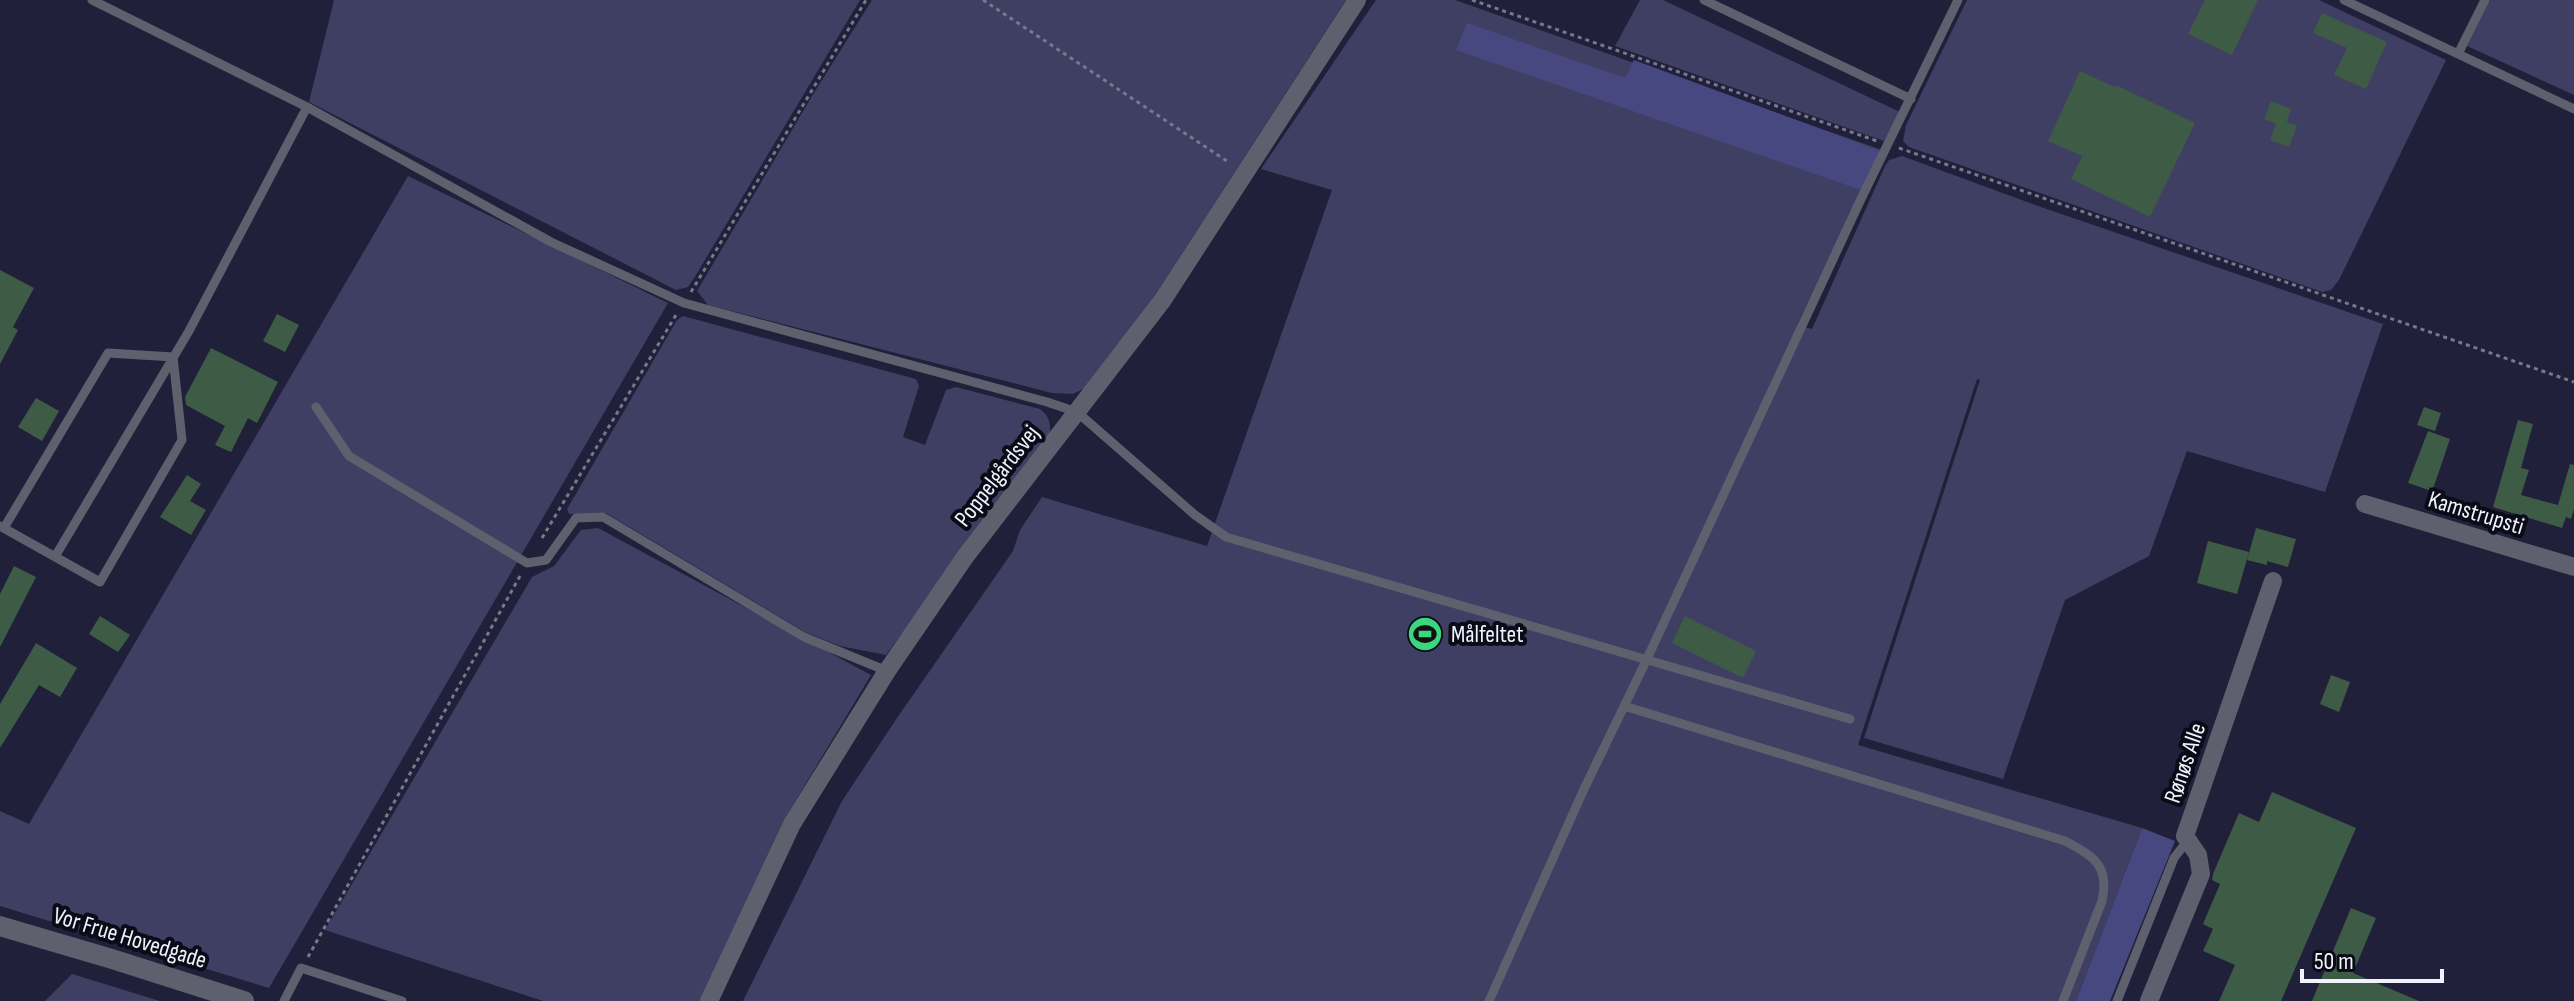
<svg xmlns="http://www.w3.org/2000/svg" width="2574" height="1001" font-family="'Sofia Sans Condensed',sans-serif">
  <rect width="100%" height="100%" fill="#20203a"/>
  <!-- green -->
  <path fill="#3e3f62" d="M334 0H860L696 275 688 287 676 290 309 102Z
    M872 0H1346L1131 332 1085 388 1073 394 1052 393 708 305 697 291 812 96Z
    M1376 0H1455L1882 150 1797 325 1812 329 1885 166 1889 160 1902 156 2038 206 2383 324 2325 492 2187 451 2149 556 2065 600 2003 779 1864 738 1980 380 1977 379 1858 745 2142 828 2076 1001H743L842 801 897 718 1013 551 1020 530 1042 497 1207 546 1332 190 1261 169Z
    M1640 0H1663L1900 112 1884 141 1615 46Z
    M1967 0H2319L2446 60 2339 280 2331 290 2322 292 1909 147 1903 141 1906 125Z
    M2490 0H2574V95L2467 46Z
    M408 176 668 303 269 988 0 906V811L29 824Z
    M683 316 916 379 919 386 903 437 925 445 946 390 956 387 1040 409C1049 416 1051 423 1050 435L886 655 840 646 805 632 606 513 569 514 567 509 677 320Z
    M598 528 871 675 784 820 700 1001H543L325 930 532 577 554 566 581 530Z
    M72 974 160 1001H45Z"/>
  <!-- forest -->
  <path fill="#484880" d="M1467 23 1625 78 1634 60 1880 151 1861 190 1456 50Z
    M2142 828 2175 841 2110 1001H2076Z"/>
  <!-- building -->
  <path fill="#3e5b46" d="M2205 0H2258L2232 55 2188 34Z
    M2322 13 2387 42 2366 89 2334 75 2347 48 2313 33Z
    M2080 71 2115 87 2116 85 2195 123 2150 217 2071 179 2082 156 2048 141Z
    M2271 101 2291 109 2287 122 2297 126 2289 147 2270 140 2276 124 2264 119Z
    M0 270 34 288 13 327 18 330 0 364Z
    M277 314 299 325 285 352 263 341Z
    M211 348 278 382 257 423 248 418 231 452 215 445 225 426 186 405 185 397Z
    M36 398 59 411 42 441 18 427Z
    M2424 407 2441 413 2435 431 2417 425Z
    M2518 420 2533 424 2521 468 2529 470 2521 495 2558 505 2570 464 2574 465V509L2571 519 2566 517 2562 528 2493 507Z
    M2428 431 2450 439 2433 489 2429 487V490L2408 483Z
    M187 475 201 484 190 501 206 510 191 535 160 517Z
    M2256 528 2296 539 2288 567 2267 561V565L2247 560Z
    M2208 541 2249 552 2237 594 2197 583Z
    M14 566 36 577 0 647V594Z
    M100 616 130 635 118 652 89 634Z
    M1685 616 1756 651 1743 678 1672 643Z
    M36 643 77 668 60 697 39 685 0 748V704Z
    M2331 675 2350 682 2339 712 2320 704Z
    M2272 792 2356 828 2281 1001H2219L2235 965 2203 951 2213 929 2203 924 2220 884 2212 880 2213 874 2239 813 2259 822Z
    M2351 908 2376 918 2353 973 2419 1001H2312Z"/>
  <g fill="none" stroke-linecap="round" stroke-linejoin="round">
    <!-- path -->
    <path stroke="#77788b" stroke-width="3" stroke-dasharray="4 4" stroke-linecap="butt" d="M983 0 1230 163
      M1472 0 1877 141
      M1899 148 2574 382
      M691 292 866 0
      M542 538 676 315
      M308 957 520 576"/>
    <!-- service -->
    <path stroke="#5f606e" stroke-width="9" d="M92 0 307 107 551 242 684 303 1047 402 1077 412 1195 515 1226 537 1850 719
      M1704 0 1911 99
      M2344 0 2574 109
      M2458 54 2485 0
      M316 407 349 456 527 563 546 560 576 518 603 517 804 637 887 671
      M0 526 100 582 182 440 173 357 108 353 4 528
      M56 555 189 331 307 107
      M1624 706 2065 841C2093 856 2110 865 2102 901L2063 1001
      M284 1001 301 968 402 1001
      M1489 1001 1584 789 1646 661 1861 199 1958 0
      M2117 1001 2174 858 2188 840"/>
    <!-- minor -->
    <path stroke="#5f606e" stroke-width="18" d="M2365 504 2574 567
      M709 1001 792 824 887 671 965 557 1162 301 1357 0
      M2149 1001 2201 874 2198 855 2185 836 2273 581"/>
    <!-- tertiary -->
    <path stroke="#5f606e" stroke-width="20" d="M0 926 112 959 244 1001"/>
  </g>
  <!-- icons -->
  <defs>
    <g id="stadium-disc" transform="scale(1.8)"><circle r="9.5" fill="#3bd77f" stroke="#0b0b17"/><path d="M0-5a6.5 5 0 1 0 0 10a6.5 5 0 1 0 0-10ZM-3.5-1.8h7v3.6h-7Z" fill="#111"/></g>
  </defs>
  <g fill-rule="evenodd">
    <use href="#stadium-disc" x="1425" y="634"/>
  </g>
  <g text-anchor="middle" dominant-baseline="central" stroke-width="8" stroke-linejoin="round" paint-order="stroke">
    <!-- street labels -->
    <g font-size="24" fill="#f1f2fc" stroke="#0b0b17">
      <text transform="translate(997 476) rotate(-52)">Poppelgårdsvej</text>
      <text transform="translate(2476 513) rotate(17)">Kamstrupsti</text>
      <text transform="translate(2185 763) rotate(-71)">Rønøs Alle</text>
      <text transform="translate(130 938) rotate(17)">Vor Frue Hovedgade</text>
    </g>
    <!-- poi labels -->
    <g font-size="24" fill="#f1f2fc" stroke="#0b0b17" text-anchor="start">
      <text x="1451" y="634">Målfeltet</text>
    </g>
  </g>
  <!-- scale -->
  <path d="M2302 969v12h140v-12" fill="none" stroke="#f1f2fc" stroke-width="4"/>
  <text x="2314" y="969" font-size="24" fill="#f1f2fc" stroke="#0b0b17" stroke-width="6" paint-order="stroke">50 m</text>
</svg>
